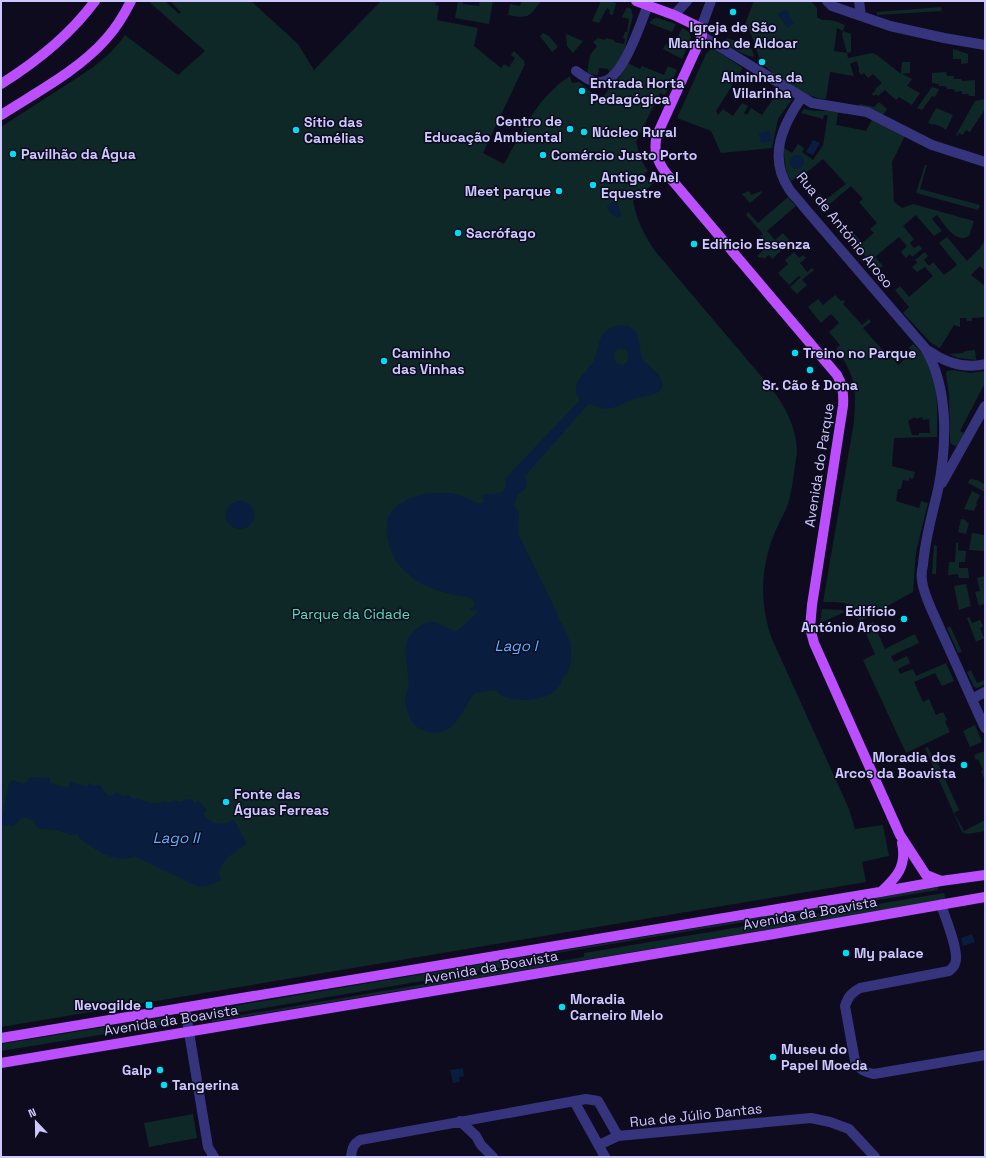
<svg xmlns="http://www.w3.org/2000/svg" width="986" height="1158" font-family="'Space Grotesk',sans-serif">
  <rect width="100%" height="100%" fill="#0e0b1e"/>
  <!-- green -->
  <path fill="#0e2827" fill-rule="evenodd" d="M148 1H165L179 14 181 12 170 1 177 2 179 1H251L298 44 314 70 381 1H436L435 5 439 6 437 20 478 28 474 46 501 68 504 64 509 67 515 58 511 55 514 51 524 61V62L525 64 483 153 504 164C522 132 538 96 570 76L572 83 579 82 601 100 616 79 619 78 628 63 640 69 642 66 664 75 668 66 677 70 665 95 660 93 636 142 641 160 648 171 639 178 643 182 652 176 656 181 633 201C637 220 644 235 655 251L772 389C786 408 797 429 797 453 794 469 793 488 788 504 784 515 777 526 773 537 760 571 760 605 772 639L849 809 855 829 883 825 889 856 862 862 866 882 1 1027V127L92 68C105 58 116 48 125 35L178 75 205 51Z
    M458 1H463V4L479 6 480 1H493L489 24 455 18Z
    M522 1H541C529 17 529 19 508 15L510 4 520 6Z
    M601 1H609L616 3 613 15 609 14 610 10 607 8 599 23 592 21Z
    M754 1H811L817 8V17C823 21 823 20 829 20 834 20 840 23 845 25L843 31 851 34V52L847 53 848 58 872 53 877 55 901 74 902 62H910V73L902 74 912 79 907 86 920 93 912 105 899 97 896 100 885 90 878 96 876 94 874 96 872 94 876 90 875 89 882 83 873 74 868 78 864 73 861 75 859 72V68L857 61 850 64 854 76 830 72 826 99C822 99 818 98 814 97 800 92 768 73 761 61 755 49 753 34 745 24ZM837 28 843 31 842 35 847 53 834 51Z
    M627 7 631 9 633 16 623 55 610 74 608 69 599 68 598 75 587 74 590 55 597 46 593 42 598 38 605 40 606 38 614 40V42L624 44 625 39 623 38 625 32H627L629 19 622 17Z
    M941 7 942 11 877 15V12Z
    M657 18 676 24 672 32 649 23 653 19Z
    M682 28 689 32 691 38 682 59 663 49 666 44 673 47Z
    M543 33 549 36 558 47 552 52 540 36Z
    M566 34 583 41 573 53 567 46Z
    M741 37C747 41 753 49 754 57 744 56 733 48 725 43L727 38 739 42Z
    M711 49 715 50 743 68 716 111 718 115 723 109 733 116 742 103 748 106 744 113 747 115 751 108 762 115 777 93 784 98 787 94 793 98 778 119 772 148 721 153 711 131 677 118 706 54Z
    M953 49 968 54V63L961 64V59H953Z
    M946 72 947 76H954V79H961L962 81 975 80V96H969L968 94H962V91L955 92 954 89H947L946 86H939V84L932 83V73Z
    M932 87 939 89 935 97 932 96 922 110 917 108Z
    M985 99V109L970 132 966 130 963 135 959 133 957 136 956 135 975 101Z
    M879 102 887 109 883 115 858 106 860 104 874 107Z
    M936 108 953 115 946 130 944 129V128L934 124 933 125 928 123Z
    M804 109 815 111H846V114L838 113 836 125 862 130 866 131 873 118 905 136 892 162 894 202 902 208 913 204 974 221 969 236C955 244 945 225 937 215L932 219 942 231 934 236 916 215 903 226 914 239 910 243 914 248 919 245 922 249 912 257 910 254 906 258 901 252 907 246 899 237 875 257 883 266 877 270 848 236 853 232 862 243 874 233 870 229 877 223 859 202 863 199 851 186 825 208 816 197 820 194 825 200 846 184 823 159 800 178 799 177 791 181C785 171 784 160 784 148L792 153 798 144 804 148 802 152 813 160 823 145 828 115H824L823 119 801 113Z
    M925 165H927L920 189 980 205 978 210 916 193Z
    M749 191 751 195 761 191 762 193 750 203 742 194Z
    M788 197 796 206 767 231 775 240 783 233 791 242 772 259 769 255 764 259 762 257 760 258 757 256 767 247 759 238 763 234 746 215 748 212 758 223Z
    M947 237 967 261 980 248 985 240V271L980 266 971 275 985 286V317L972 318V321H967L966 318H960V327L954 325 940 348 931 343 903 313 909 307 895 290 900 286 909 297 933 276 925 267 917 272 912 267 917 263 915 260 925 252 928 256 924 260 929 266 933 262 944 275 957 265 939 243Z
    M794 252 799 258 803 255 806 258 800 263 807 272 812 268 814 270 802 280 807 285 797 294 790 287 801 277 799 276 789 285 778 273 788 264 785 260Z
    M835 295 841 301 843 300 845 302 843 304 862 325 869 319 871 322 863 328 888 356 890 355 898 365 913 352 909 348 913 344C917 348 921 351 924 356 940 378 937 411 937 437L894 438 892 466 915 472 913 479 909 478V481L903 480 901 489H898L896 501 919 508 921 501 928 503 916 552 913 592 860 621C849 599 846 603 823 602L854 422C856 388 857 378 836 349L840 345 829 332 839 323 831 314 821 323 808 307 818 299 823 305ZM915 417 916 419 922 417 923 420 929 419 930 433H919V435H912L908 421Z
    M975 350 976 360 958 358 949 354 963 353 965 351Z
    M953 370 970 373 985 371V383L960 431 964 433 958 444 956 446 951 444 950 441 949 395 946 374 947 371Z
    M970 479 977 480 984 484 985 482V492L968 483Z
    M972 491 980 495 976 503 977 504 974 511 964 509Z
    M961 519 966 520V522L969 523 966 534 958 532Z
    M972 533 985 535V551L969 550Z
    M956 543H958V550L966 551 965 562H959V568H968L969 578H959L958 574 948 575 949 562H955Z
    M934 545 937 546 936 574H932Z
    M985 576V605L983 604 979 606 975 592 980 591 977 578Z
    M966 584 971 606 959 610 954 586Z
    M822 609 842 610 845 612 820 623Z
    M969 617 972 623 980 620 983 626 980 628 984 638 976 642 967 618Z
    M873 622 885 649 915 634 919 643 891 656 894 662 907 656 910 663 898 669 900 674 913 669 916 676 946 663 954 681 942 686 935 673 914 682 923 702 929 699 936 715 943 712 947 720 945 721 950 732 906 753 863 660 875 654 863 627Z
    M950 626 962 652 958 653 947 628Z
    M971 670 977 683 985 680V684L977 688 974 687 967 672Z
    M975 725 982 742 970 747 963 731Z
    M928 747 933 758 935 757 959 810 954 813 964 831 985 820V831L967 834 962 832 925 748Z
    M985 751V777L984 778 981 771 983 770 978 759 976 760 974 755Z
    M938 887V890L509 961 510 966 211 1017 210 1010Z
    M944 893 946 900 212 1022V1020L584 957V953Z
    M172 1016 173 1023 1 1051V1044Z
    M193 1114 197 1138 149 1147 144 1123Z"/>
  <!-- water -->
  <path fill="#091d3f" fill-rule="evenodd" d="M785 10 789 11V16L794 24 787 28 778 14Z
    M770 131 771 141 761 143 759 133Z
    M813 140 820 143 813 155 806 152Z
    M790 162a7 7 0 1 1 14 0a7 7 0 1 1-14 0Z
    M615 201C619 204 620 211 621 216L618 218 610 213 607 208 608 205Z
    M620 325 629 326 635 331 638 338 642 359 659 375 662 381 663 386 660 391 655 394 636 398 616 407 603 409 589 403 525 476 526 483 525 489 518 494 514 505 519 513 518 534 553 605 571 644V662L566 675 563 676C559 699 531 702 512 699 505 697 499 696 496 690L474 693C467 703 461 718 452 726 443 735 427 734 417 727 408 719 400 698 409 688L405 648 407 640 411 634 421 625 429 622H434L454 631C463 628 464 626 470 619 473 616 476 615 478 612L476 610H469L474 606 473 599C468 596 461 596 455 595 440 592 425 587 413 578 397 566 388 551 387 532 386 526 386 519 390 514 400 497 430 491 448 493 459 494 470 500 480 504L484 502 482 496C492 491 500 498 506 487L505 479 580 400C567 384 588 373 594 360 598 352 598 341 603 334 608 328 614 327 620 325ZM620 348 626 350 629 354 627 362 623 365 617 364 613 358 615 351Z
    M226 515a14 14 0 1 1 28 0a14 14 0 1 1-28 0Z
    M29 777 50 778V783L68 788 71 782 87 787 89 783 96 786 100 785 107 795 110 796C118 793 115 791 124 796L129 795 132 798C145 800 151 807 165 801L170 803 174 800 181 802 187 799H191L195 803 198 800 207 811 203 813C211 826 221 825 234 820L247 844C237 850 212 865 221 880 213 884 207 887 197 886L134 856C115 865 96 849 80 839L78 834 70 835 60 831 38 828 35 824 33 820 22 817 14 826 1 825 9 782 13 780 23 784 28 781Z
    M972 934 975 942 963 946 961 938Z
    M463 1068 464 1076 459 1077 460 1082 453 1083 450 1070Z"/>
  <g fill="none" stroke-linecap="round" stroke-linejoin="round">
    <!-- minor -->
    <path stroke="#37347e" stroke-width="10" d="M827 1 832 6 890 26 944 38 985 45
      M859 1 861 16
      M674 15 687 1
      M701 28 711 1
      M702 36 812 103 867 112 932 145 985 162
      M576 71C583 76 591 83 601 82 623 80 640 24 648 5
      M802 97C782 126 768 157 789 189 793 195 799 200 803 206L925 348C949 388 947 445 938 490 932 515 925 539 923 565 922 569 921 575 922 580 923 595 935 616 941 631 956 663 970 696 985 728
      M929 351C946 363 964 369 985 364
      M942 483 985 406
      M972 699 985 692
      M941 904C945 918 957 945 956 959 956 965 953 968 949 971L860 988C851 993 848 997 845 1006L855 1061C860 1070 864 1072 874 1074L985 1055
      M185 1008 208 1147 214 1157
      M574 1101 605 1157
      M460 1121 476 1136 481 1145 493 1157
      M599 1145 618 1136
      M351 1157C352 1149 353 1144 360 1140L586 1099 598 1101 618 1136 811 1118 830 1122 849 1129 875 1157"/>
    <!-- major -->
    <path stroke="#bb4fff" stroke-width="10" d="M636 1 674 15 701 28 702 36 657 135C653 150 657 161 666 173L837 375C843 385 844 394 843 406L812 605 810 628 814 643 900 835 926 875 941 881
      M1 84C36 62 70 35 95 1
      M1 115C35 93 79 70 106 39 116 28 124 15 131 1
      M881 892C897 877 907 866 902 843
      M1 1038 880 892 941 881 985 875
      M1 1063 768 935 985 897"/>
  </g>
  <!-- markers -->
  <g fill="#00ddf3" stroke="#0e0b1e" stroke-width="1.5">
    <circle cx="733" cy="12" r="4"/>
    <circle cx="762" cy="62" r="4"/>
    <circle cx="582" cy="91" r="4"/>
    <circle cx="570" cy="129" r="4"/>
    <circle cx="296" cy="130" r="4"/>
    <circle cx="584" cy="132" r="4"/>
    <circle cx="13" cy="154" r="4"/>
    <circle cx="543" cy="155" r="4"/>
    <circle cx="593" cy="185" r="4"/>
    <circle cx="559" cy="191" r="4"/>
    <circle cx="458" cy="233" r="4"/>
    <circle cx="694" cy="244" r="4"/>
    <circle cx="795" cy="353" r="4"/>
    <circle cx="384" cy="361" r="4"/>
    <circle cx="810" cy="370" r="4"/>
    <circle cx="904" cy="619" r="4"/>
    <circle cx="964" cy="765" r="4"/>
    <circle cx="226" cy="802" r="4"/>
    <circle cx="846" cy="953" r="4"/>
    <rect x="145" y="1001" width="8" height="8" rx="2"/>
    <circle cx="562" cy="1007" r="4"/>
    <circle cx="773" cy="1057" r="4"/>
    <circle cx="160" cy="1070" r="4"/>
    <circle cx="164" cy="1085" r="4"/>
  </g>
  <g text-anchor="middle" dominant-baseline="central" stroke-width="3" stroke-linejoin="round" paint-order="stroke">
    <!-- poi labels -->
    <g font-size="14" font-weight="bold" fill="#cdc8ff" stroke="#0e0b1e" text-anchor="start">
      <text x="733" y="27" text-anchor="middle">Igreja de São<tspan x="733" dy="16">Martinho de Aldoar</tspan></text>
      <text x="762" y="77" text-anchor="middle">Alminhas da<tspan x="762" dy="16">Vilarinha</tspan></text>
      <text x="590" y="83">Entrada Horta<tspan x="590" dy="16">Pedagógica</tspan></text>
      <text x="562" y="121" text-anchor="end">Centro de<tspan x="562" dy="16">Educação Ambiental</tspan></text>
      <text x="304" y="122">Sítio das<tspan x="304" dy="16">Camélias</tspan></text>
      <text x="592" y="132">Núcleo Rural</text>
      <text x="21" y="154">Pavilhão da Água</text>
      <text x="551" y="155">Comércio Justo Porto</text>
      <text x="601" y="177">Antigo Anel<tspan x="601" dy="16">Equestre</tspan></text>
      <text x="551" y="191" text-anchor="end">Meet parque</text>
      <text x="466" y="233">Sacrófago</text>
      <text x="702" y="244">Edificio Essenza</text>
      <text x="392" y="353">Caminho<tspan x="392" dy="16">das Vinhas</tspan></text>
      <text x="803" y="353">Treino no Parque</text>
      <text x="810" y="385" text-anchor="middle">Sr. Cão &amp; Dona</text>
      <text x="896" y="611" text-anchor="end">Edifício<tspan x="896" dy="16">António Aroso</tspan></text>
      <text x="956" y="757" text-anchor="end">Moradia dos<tspan x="956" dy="16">Arcos da Boavista</tspan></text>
      <text x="234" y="794">Fonte das<tspan x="234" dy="16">Águas Ferreas</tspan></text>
      <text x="854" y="953">My palace</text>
      <text x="570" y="999">Moradia<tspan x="570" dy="16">Carneiro Melo</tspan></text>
      <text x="141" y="1005" text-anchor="end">Nevogilde</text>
      <text x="781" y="1049">Museu do<tspan x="781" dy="16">Papel Moeda</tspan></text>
      <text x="152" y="1070" text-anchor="end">Galp</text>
      <text x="172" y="1085">Tangerina</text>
    </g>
    <!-- street labels -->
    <g font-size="14" fill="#cdc8ff" stroke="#0e0b1e">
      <text transform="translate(845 230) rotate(51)">Rua de António Aroso</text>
      <text transform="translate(819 465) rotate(-81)">Avenida do Parque</text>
      <text transform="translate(810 913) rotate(-10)">Avenida da Boavista</text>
      <text transform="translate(491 967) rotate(-10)">Avenida da Boavista</text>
      <text transform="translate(171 1020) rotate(-9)">Avenida da Boavista</text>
      <text transform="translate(696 1115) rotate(-6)">Rua de Júlio Dantas</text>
    </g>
    <!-- park labels -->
    <g font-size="14" fill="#51e2bc" stroke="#0e0b1e">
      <text x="351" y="614">Parque da Cidade</text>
    </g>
    <!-- water labels -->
    <g font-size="15" font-style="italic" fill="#56b2ff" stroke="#0e0b1e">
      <text x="516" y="645">Lago I</text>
      <text x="176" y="837">Lago II</text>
    </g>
  </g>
  <!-- border -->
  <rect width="986" height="1158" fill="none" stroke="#cdc8ff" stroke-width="4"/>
  <!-- north arrow -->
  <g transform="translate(36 1122) rotate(338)" stroke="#0e0b1e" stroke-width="3" paint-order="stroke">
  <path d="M0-3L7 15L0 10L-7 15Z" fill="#cdc8ff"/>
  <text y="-6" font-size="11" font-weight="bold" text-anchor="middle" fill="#cdc8ff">N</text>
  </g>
</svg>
